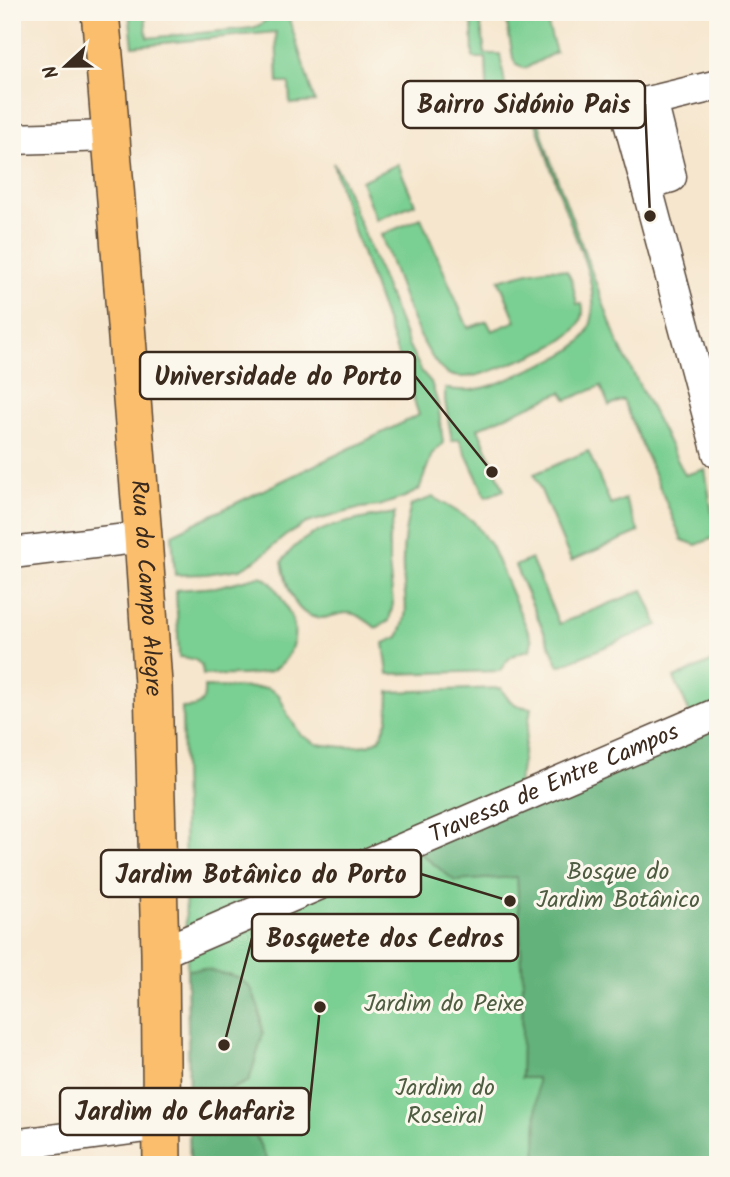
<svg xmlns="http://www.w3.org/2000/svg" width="730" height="1177" font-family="Kalam,sans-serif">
  <rect width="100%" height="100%" fill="#fbf7ec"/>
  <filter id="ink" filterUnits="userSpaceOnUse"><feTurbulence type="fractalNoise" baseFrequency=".0143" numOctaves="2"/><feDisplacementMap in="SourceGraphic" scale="14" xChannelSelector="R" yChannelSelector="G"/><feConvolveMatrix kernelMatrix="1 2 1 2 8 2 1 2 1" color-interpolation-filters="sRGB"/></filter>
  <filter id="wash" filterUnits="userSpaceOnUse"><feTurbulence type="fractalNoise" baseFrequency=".00686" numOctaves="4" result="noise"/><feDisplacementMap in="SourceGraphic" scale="28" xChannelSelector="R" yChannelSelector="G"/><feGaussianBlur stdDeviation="1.57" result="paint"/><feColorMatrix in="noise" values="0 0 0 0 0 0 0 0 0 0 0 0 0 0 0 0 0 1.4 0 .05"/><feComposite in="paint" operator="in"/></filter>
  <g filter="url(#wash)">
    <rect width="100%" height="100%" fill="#f6e6ce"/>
    <!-- green -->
    <path fill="#7acf92" stroke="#5a7c58" stroke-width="2" d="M129 12H145L147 38 253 28C261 25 268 21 271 12H287L315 102 290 104 289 83H278L276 32 133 46Z
      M470 12H490L491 16 480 19 485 54H500L508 103 488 108 486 58H473L472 23H470Z
      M505 12H544L556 52 528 67 523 68 516 65 513 58Z
      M531 96 548 153 618 343 685 475 705 469 716 537 696 545 682 540 623 400 609 406 601 386 567 400 562 392 478 428 504 490 486 497 459 439 452 441 445 401V388C477 396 502 382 531 369 551 360 578 352 588 331 592 322 594 311 593 300 591 271 577 242 567 214 553 175 540 137 528 98Z
      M333 163 340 174 409 346 422 372 431 382 438 404 443 443 432 454 419 490 405 497 379 506 361 508 307 523 285 536 258 559 240 569 206 574 175 575 172 534 419 415 344 202Z
      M398 164 415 204 376 220 361 181Z
      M421 218 468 328 487 321 492 331 516 321 499 280C520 275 546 264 567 271L572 281 577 304H582C591 336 536 354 515 362 497 369 467 383 448 374 422 361 392 264 381 235Z
      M588 451 611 505 625 499 639 532 571 561 534 474Z
      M433 497 473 521 491 546 532 640 530 650C515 652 507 658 500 671L388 674 384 643 398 637C411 612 404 597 403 572 402 549 405 526 411 505Z
      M395 513 389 538V564L393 604 389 621 376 628C367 621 358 613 346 613 337 613 328 619 319 618 293 616 286 584 282 562 306 524 354 521 395 513Z
      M531 559 559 624 643 590 658 625 559 666 515 566Z
      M260 576C271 580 272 584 279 594 284 603 291 613 293 623 298 640 289 661 273 670 260 677 220 675 203 675 203 660 193 658 179 657L176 590 216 587Z
      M718 659V704L691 716 674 678Z
      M204 687 268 688 279 695 288 715 301 735 317 744 343 747 369 745 380 739 388 719 389 692 501 688C508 702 516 707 531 708L517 790 186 932 182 708C199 708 205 705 204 687Z
      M718 722V1165H190L187 952Z"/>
    <!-- forest -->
    <path fill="#63b27c" stroke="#4f6e4d" stroke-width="2" d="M718 722V1165H536L537 1078H521L523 982 517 877 455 881 416 850Z
      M205 969 239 978 251 988 259 1009 263 1034 249 1081C231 1089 209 1102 189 1100L187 970Z
      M189 1126 213 1130 247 1127 255 1134 269 1165H190Z"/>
  </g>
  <g filter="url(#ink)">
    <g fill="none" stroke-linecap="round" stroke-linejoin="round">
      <!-- minor casing -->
      <g stroke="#574638" stroke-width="33">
        <g id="minor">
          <path d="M718 85 652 101 671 177 646 184 718 453"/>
          <path d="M12 139 111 136"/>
          <path d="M646 184 625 108 652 101"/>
          <path d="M12 553 143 537"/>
          <path id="s1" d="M160 953 718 713"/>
          <path d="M12 1145 162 1125"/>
        </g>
      </g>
      <!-- major casing -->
      <g stroke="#574638" stroke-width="40">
        <g id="major">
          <path id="s2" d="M100 12 107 88 143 537 153 684 160 953 162 1165"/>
        </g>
      </g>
      <!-- minor -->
      <use href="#minor" stroke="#fff" stroke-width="30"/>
      <!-- major -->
      <use href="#major" stroke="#fabe6d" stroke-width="37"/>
    </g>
  </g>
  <g text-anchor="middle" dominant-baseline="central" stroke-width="6" stroke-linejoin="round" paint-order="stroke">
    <!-- street labels -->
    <g font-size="24" fill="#3b2a1e" stroke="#fbf7ec">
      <text stroke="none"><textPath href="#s2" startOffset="578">Rua do Campo Alegre</textPath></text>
      <text stroke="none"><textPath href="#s1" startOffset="429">Travessa de Entre Campos</textPath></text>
    </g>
    <!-- park labels -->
    <g font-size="24" fill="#4e5c41" stroke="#fbf7ec">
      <text x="618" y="872">Bosque do<tspan x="618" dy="28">Jardim Botânico</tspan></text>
      <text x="444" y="1004">Jardim do Peixe</text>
      <text x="445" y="1088">Jardim do<tspan x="445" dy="28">Roseiral</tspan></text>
    </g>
  </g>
  <!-- callouts -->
  <path fill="none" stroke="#3b2a1e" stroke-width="2.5" d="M650 216L645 104M492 472L415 376M510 901L421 874M224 1045L252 938M320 1007L309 1111"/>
  <g fill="#3b2a1e" stroke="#fbf7ec" stroke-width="2.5">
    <circle cx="650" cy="216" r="7"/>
    <circle cx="492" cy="472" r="7"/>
    <circle cx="510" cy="901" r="7"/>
    <circle cx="224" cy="1045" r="7"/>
    <circle cx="320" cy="1007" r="7"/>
  </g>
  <g fill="#fbf7ec" stroke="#3b2a1e" stroke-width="2.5">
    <rect x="403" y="81" width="242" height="47" rx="7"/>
    <rect x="140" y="352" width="275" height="47" rx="7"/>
    <rect x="101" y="850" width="320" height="47" rx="7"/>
    <rect x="252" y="914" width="266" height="47" rx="7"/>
    <rect x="60" y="1088" width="249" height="47" rx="7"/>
  </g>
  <g font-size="26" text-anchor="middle" font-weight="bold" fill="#3b2a1e">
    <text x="524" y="113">Bairro Sidónio Pais</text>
    <text x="278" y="385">Universidade do Porto</text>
    <text x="261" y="883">Jardim Botânico do Porto</text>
    <text x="385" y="947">Bosquete dos Cedros</text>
    <text x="185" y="1120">Jardim do Chafariz</text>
  </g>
  <!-- margin -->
  <rect width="730" height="1177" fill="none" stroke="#fbf7ec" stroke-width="42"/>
  <!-- north arrow -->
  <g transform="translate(66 66) rotate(248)" stroke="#fbf7ec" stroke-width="5" paint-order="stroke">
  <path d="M0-5L12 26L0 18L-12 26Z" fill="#3b2a1e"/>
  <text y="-10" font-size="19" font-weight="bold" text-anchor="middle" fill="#3b2a1e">N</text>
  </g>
</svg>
